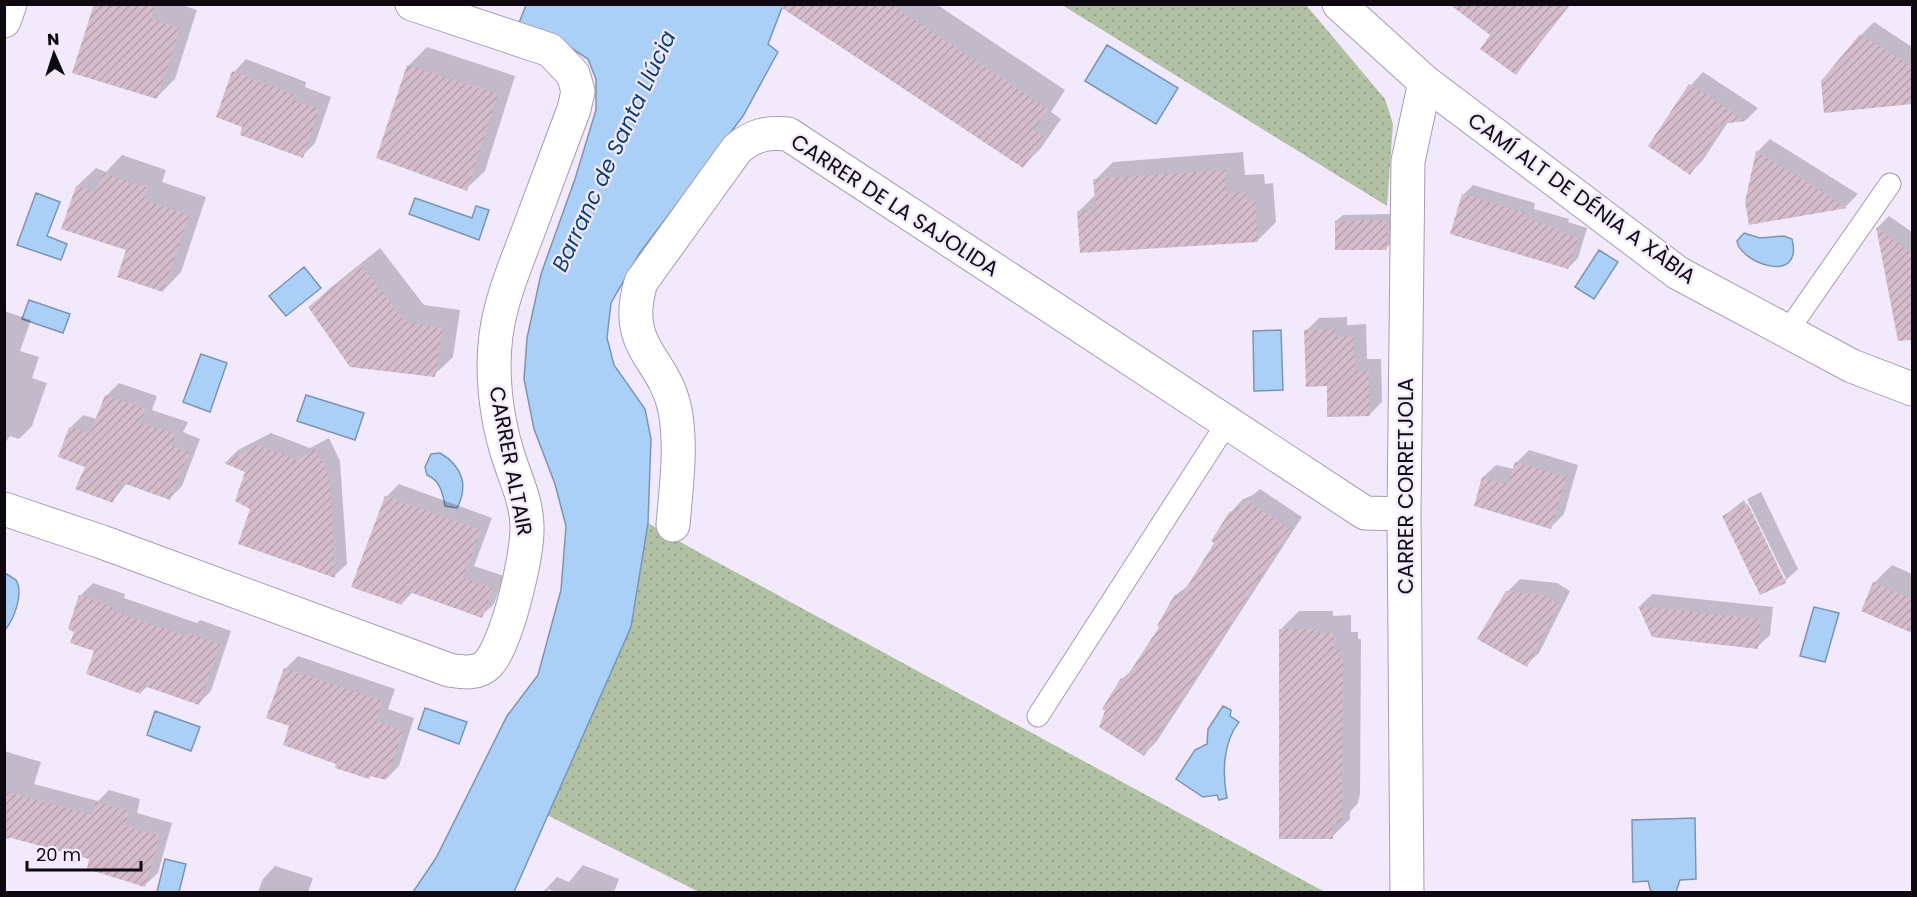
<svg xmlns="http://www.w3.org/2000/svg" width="1917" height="897" font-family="Poppins,sans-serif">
  <defs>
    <pattern id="grass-dots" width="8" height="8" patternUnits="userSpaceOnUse" patternTransform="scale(1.5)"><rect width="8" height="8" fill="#b2c1a3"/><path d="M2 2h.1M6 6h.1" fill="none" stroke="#98a48b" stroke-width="1.8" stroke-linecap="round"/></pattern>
    <pattern id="building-hatch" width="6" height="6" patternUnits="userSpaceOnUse" patternTransform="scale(1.5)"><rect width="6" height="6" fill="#d5bccb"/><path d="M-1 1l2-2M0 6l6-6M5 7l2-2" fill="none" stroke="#b6a0ad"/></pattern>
  </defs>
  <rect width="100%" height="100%" fill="#f3e9fc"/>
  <!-- grass -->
  <path fill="url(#grass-dots)" d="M1062 5H1306L1385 99 1393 124 1387 206Z
    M648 523 691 548 1325 892H699L547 815 631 627Z"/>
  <!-- water -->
  <path fill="#abd0f8" stroke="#7c94b3" stroke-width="1.5" d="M526 5H783L768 44 778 52 743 116 639 254 611 303 607 338 614 365 645 409 651 439 648 523 631 627 514 892H413L436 858 507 716 538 675 561 590 566 526 555 484 534 429 524 379 527 338 541 274 575 179 596 110V79L588 59 553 36 519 23Z
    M1107 45 1178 88 1156 124 1085 81Z
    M36 193 60 202 47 236 67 244 61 260 17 245Z
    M415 198 472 218 476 206 489 210 479 240 409 214Z
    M1744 233 1760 238 1784 236 1792 239C1804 286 1740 263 1737 241Z
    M1599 250 1618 262 1594 299 1575 287Z
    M304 267 321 288 286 316 269 296Z
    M29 300 70 314 63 333 22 319Z
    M1281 330 1283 390 1254 391 1253 331Z
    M201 354 227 363 210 412 183 402Z
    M306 395 364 413 355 440 297 421Z
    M440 453C462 466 469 485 457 508L445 506C443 494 440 480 427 475L425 467 431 454Z
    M5 573 16 580C24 594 14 619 5 630Z
    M1814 607 1839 613 1825 662 1800 656Z
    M1223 706 1231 710 1230 716 1239 722C1223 742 1222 773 1227 798L1219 800 1217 795 1203 797 1176 779 1195 750 1207 744 1208 729Z
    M425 708 467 722 459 744 418 729Z
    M155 711 200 727 191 751 147 735Z
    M1695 818 1696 879 1680 880 1676 892H1651L1648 881 1633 882 1632 820Z
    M165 859 186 864 179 892H157Z"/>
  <!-- shadow -->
  <path fill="#0003" d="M96 4H179L197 10 175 79 156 98Z
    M816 4H936L1065 90 1051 112 1061 119 1041 148 1023 166Z
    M1480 4H1571L1516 73Z
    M1874 22 1912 47V102L1826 111 1861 35Z
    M427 47 515 76 485 171 466 189 408 66Z
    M246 59 306 82 305 87 331 97 315 143 302 156 244 126 234 72Z
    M1703 72 1758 108 1746 120 1728 122 1703 160 1690 173 1650 146 1691 85Z
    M1770 139 1858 194 1846 206 1750 223 1757 152Z
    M1243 152 1245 175 1264 174 1265 184 1273 183 1276 222 1258 240 1079 211 1096 194 1095 180 1113 162Z
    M122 155 166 170 162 182 206 197 181 272 163 291 77 186 96 168 106 172Z
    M1473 185 1535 203 1534 209 1569 219 1568 222 1587 228 1578 258 1568 268 1463 195Z
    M1392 214 1393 242 1386 248 1336 221 1343 215Z
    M1889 216 1912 232V332L1904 337 1877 228Z
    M380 248 424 305 460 310 453 357 434 375 310 307 329 289Z
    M4 311 31 320 20 351 39 357 32 378 47 383 32 426 19 439 10 436 4 444Z
    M1347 317V325L1366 324 1367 359H1381L1382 402 1369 415 1328 385 1306 331 1319 318Z
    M119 383 157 396 152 410 188 422 183 432 200 439 182 486 170 498 127 483 113 501 87 466 70 428 83 415 97 419 106 396Z
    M271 433 310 448 329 438 340 461 347 564 334 576 252 508 247 471 226 462 238 450Z
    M1529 450 1578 465 1564 514 1551 527 1475 505 1483 477 1496 465 1514 469 1516 463Z
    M399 484 492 518 474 566 504 576 494 604 481 616 413 592 402 603 386 497Z
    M1260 489 1302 517 1157 741 1144 754 1122 679 1135 667 1161 626 1176 595 1190 584 1216 543 1213 541 1231 512 1243 499 1253 495Z
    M1761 492 1798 569 1785 581 1761 593 1724 516 1744 500 1783 579H1786L1747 499Z
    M1892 565 1912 574V631L1863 610 1874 583Z
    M1520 579 1557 583 1570 591 1539 653 1526 665 1507 592Z
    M93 583 125 594 124 598 197 623 200 620 231 631 211 691 199 703 148 686 141 692 76 631 70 628 81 595Z
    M1652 594 1773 607 1770 635 1757 647 1653 636 1640 606Z
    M1299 611H1333V616L1351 615V632H1358V639H1361L1360 794 1358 803 1350 812V819L1332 837 1281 629Z
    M298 656 395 689 388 709 414 718 399 766 386 779 372 774 369 778 338 763 291 726 285 669Z
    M4 751 41 762 34 784 98 801 109 790 140 799 137 813 172 823 158 873 145 885 91 858 12 836 8 839 4 838Z
    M583 865 619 879 614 892H557L548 889V892H543L557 877 569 882Z
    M275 866 313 878 308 892H258L263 879Z"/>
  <!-- building -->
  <path fill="url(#building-hatch)" d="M94 4H155L151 19 180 28 157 99 72 73Z
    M776 4H890L1048 109 1034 130 1044 137 1023 168Z
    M1449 4H1569L1516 75 1480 49 1490 35Z
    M1860 34 1912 67V104L1824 113 1821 81Z
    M407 65 498 94 467 191 376 158Z
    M232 71 295 95 293 100 319 109 303 158 240 135 242 127 216 117Z
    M1689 84 1746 121 1713 125 1720 129 1690 175 1648 146Z
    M1756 151 1800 178 1847 208 1749 225 1745 202Z
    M1225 170 1227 193 1246 192 1247 202 1255 200 1258 242 1080 253 1077 211 1096 209 1093 179Z
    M103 173 149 188 144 200 189 215 163 292 117 277 126 250 61 229 76 186 96 192Z
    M1462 194 1526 213 1525 218 1560 229 1559 232 1578 238 1568 269 1450 234Z
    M1387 220V250H1335V221Z
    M1876 227 1912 253V340L1898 341Z
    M361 265 406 322 443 328 435 377 350 367 308 307Z
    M1335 329V337L1354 336 1355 371H1369L1370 416 1327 417V386L1306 387 1304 330Z
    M105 395 146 409 140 423 176 434 171 445 189 452 170 500 120 482 113 503 75 489 85 467 58 457 69 427 90 433Z
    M257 445 297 460 316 449 328 474 330 485 335 578 238 544 250 509 235 501 245 472 224 463Z
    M1515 462 1566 477 1551 529 1474 506 1482 477 1508 484Z
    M385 496 481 530 463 578 493 589 482 618 407 591 402 605 351 587Z
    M1246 500 1291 530 1144 756 1099 727 1105 711 1102 709 1121 678 1124 681 1159 627 1157 626 1175 594 1180 598 1214 543 1211 541 1230 511 1233 513 1238 506 1241 508Z
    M1748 504 1786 583 1760 595 1722 516Z
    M1873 582 1912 599V633L1861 611Z
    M1506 591 1544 595 1559 604 1527 667 1477 639Z
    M79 595 113 607 112 611 185 636 186 632 220 644 199 705 144 686 141 694 86 674 94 651 70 643 74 632 68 629Z
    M1638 606 1761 619 1758 649 1652 637Z
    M1279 629H1316L1315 633H1333L1334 650 1340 649V657H1343L1342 814 1341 823 1332 824 1333 839H1279Z
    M284 668 383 701 376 721 403 731 386 780 370 776 369 779 335 768 336 764 283 745 289 726 266 718Z
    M4 791 92 815 95 801 129 811 125 826 160 836 145 887 87 869 89 859 4 836Z"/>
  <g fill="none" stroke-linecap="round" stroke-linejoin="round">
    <!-- lane casing -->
    <g stroke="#a79bb1" stroke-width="23">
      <path id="lane" d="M1787 332 1890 184
        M1038 716 1227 423"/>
    </g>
    <!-- street casing -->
    <g stroke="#a79bb1" stroke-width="35">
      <path id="street" d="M1339 4 1425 82 1678 273 1852 366 1912 389
        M4 21 10 4
        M4 509 102 542 449 670C462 672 478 675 488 664 507 644 528 555 527 526 527 501 514 476 507 452 496 416 491 373 496 335 501 299 515 266 528 232 543 191 559 150 574 109L578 91 573 74 550 50 412 4
        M673 525C676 487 682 448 675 410 664 356 621 349 641 282L737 149C753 135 767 132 788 134L1365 513 1404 514
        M1407 892 1404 514 1408 161 1425 82"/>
    </g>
    <!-- lane -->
    <use href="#lane" stroke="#fff" stroke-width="21"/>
    <!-- street -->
    <use href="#street" stroke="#fff" stroke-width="33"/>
  </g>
  <g text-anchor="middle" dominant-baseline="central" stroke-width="4.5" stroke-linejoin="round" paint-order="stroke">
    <!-- street labels -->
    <g font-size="21" fill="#0e0911" stroke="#f3e9fc">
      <text transform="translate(1582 198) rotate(36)">CAMÍ ALT DE DÉNIA A XÀBIA</text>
      <text transform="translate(895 205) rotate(33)">CARRER DE LA SAJOLIDA</text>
      <text transform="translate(511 461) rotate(79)">CARRER ALTAIR</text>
      <text transform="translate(1405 486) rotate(-90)">CARRER CORRETJOLA</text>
    </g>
    <!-- water labels -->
    <g font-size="22" font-style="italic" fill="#0f4374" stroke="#f3e9fc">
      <text transform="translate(614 151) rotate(-65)">Barranc de Santa Llúcia</text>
    </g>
  </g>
  <!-- border -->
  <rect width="1917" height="897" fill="none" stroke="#0e0911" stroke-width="12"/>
  <!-- north arrow -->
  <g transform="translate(54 54) rotate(357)" stroke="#f3e9fc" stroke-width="4.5" paint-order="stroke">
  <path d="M0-4.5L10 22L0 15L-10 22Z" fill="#0e0911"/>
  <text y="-9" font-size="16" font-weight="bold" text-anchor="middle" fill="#0e0911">N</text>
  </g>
  <!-- scale -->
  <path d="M27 861v9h114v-9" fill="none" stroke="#0e0911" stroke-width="3"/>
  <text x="36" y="861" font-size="18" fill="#0e0911" stroke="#f3e9fc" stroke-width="4.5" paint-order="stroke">20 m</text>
</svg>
